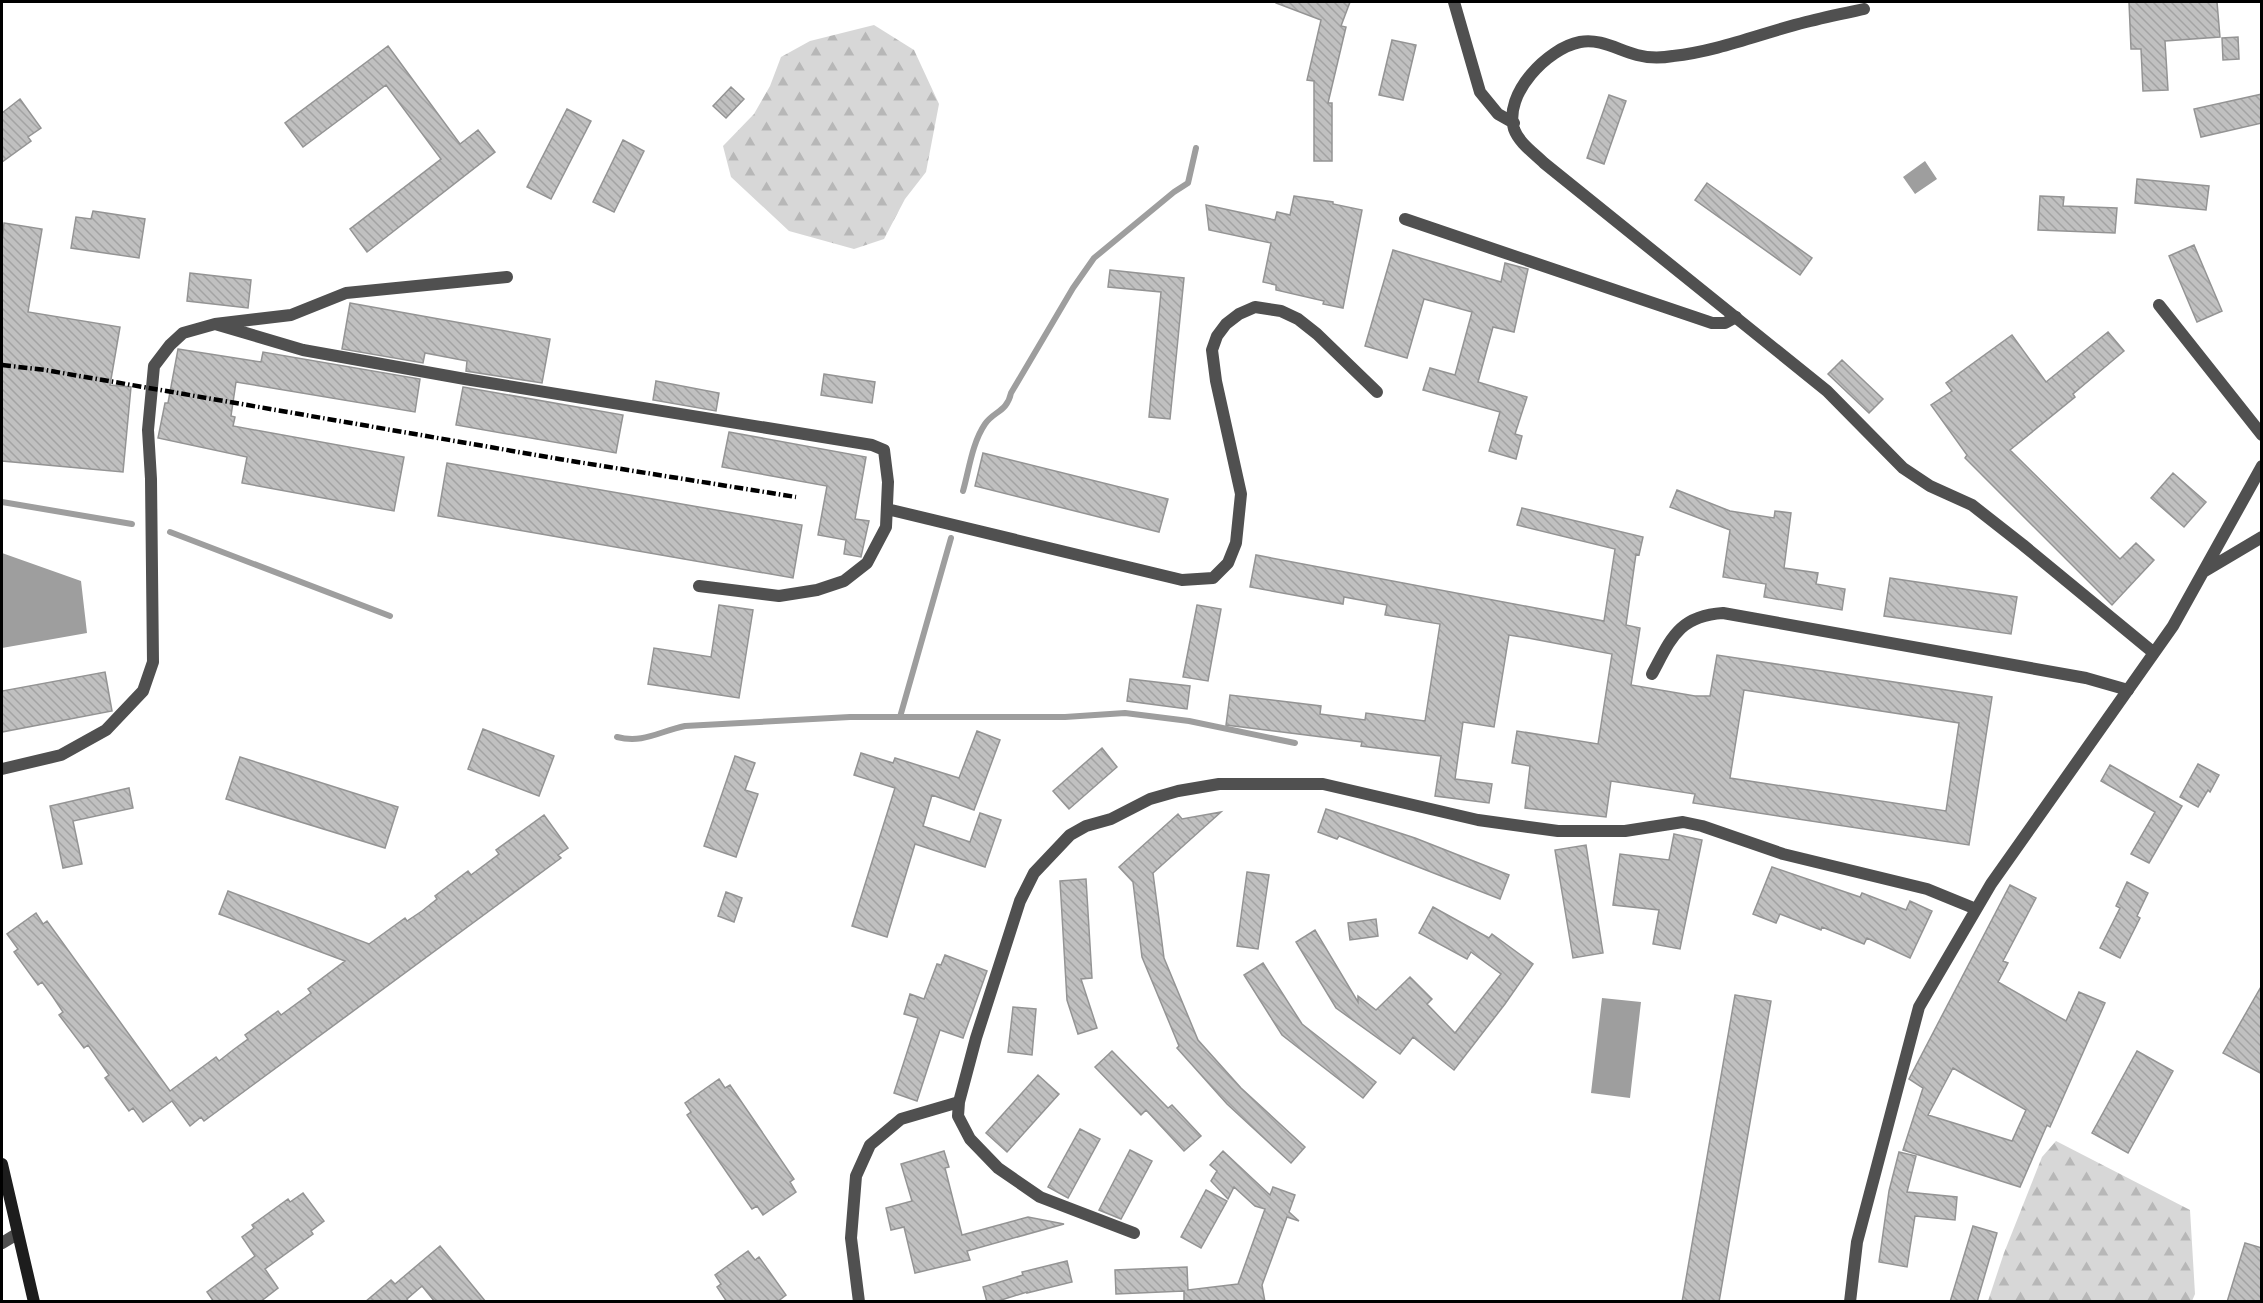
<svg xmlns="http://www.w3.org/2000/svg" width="2263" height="1303" font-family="Figtree,sans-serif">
  <defs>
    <pattern id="forest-firs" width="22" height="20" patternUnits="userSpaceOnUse" patternTransform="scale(1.5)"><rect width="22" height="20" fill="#d7d7d7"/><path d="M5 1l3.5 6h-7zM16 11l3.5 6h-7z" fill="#b7b7b7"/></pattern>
    <pattern id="building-back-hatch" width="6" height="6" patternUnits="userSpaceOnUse" patternTransform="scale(1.5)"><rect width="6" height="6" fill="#c0c0c0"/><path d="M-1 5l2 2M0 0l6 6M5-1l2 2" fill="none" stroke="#a3a3a3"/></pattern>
  </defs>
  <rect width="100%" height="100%" fill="#fff"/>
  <!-- forest -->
  <path fill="url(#forest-firs)" d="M874 25 914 50 939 104 926 172 905 199 884 239 854 249 789 231 731 177 723 146 754 114 770 86 781 57 810 41Z
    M2056 1141 2190 1210 2195 1294 2192 1301H1988L2004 1253 2042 1157Z"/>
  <!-- water -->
  <path fill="#9e9e9e" d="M1925 161 1937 179 1915 194 1903 177Z
    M2 553 81 581 87 633 2 648Z
    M1602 998 1641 1002 1630 1098 1591 1093Z"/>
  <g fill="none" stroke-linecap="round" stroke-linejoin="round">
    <!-- stream -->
    <path stroke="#9e9e9e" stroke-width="6" d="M963 491C969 470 972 443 985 424 994 411 1007 412 1011 393L1073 288 1094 258 1174 192 1188 183 1196 148
      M2 502 132 524
      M170 532 390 616
      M900 717 951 538
      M617 737C643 744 660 731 685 726L850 717H1065L1125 713 1189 721 1295 743"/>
  </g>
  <!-- building -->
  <path fill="url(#building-back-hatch)" stroke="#949494" stroke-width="1.5" fill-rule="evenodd" d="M1276 2H1350L1341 26 1346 27 1328 103H1332V161H1314V81L1307 80 1321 20 1276 3Z
    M2129 2H2217L2220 37 2165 41 2168 90 2143 91 2141 49H2131Z
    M2238 37 2239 59 2223 60 2222 38Z
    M1392 40 1416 45 1403 100 1379 95Z
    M388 46 460 144 478 130 495 152 367 252 350 229 441 159 386 85 303 147 285 123Z
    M731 87 744 99 726 118 713 106Z
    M2262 94V123L2201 137 2194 109Z
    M1609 95 1626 101 1604 164 1587 158Z
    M20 99 41 128 28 137 31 141 2 162V113Z
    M567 109 591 121 551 199 527 187Z
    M623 140 644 151 614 212 593 202Z
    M2137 179 2209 186 2206 210 2135 203Z
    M1707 183 1812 258 1800 275 1695 200Z
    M1294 196 1333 202V204L1362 210 1343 308 1323 304 1324 301 1276 290V285L1263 282 1271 243 1209 230 1206 205 1275 220 1277 212 1290 215Z
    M2040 196 2064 197 2063 206 2117 208 2115 233 2038 230Z
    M93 211 145 219 139 258 71 248 76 217 91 219Z
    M4 223 42 229 28 312 120 327 110 385 131 387 123 472 2 461V241Z
    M2194 245 2222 311 2197 322 2169 256Z
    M1393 250 1501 282 1505 263 1528 269 1514 332 1493 327 1478 382 1527 397 1515 434 1522 436 1516 459 1489 451 1500 412 1423 390 1430 368 1455 375 1472 312 1424 299 1407 358 1365 346Z
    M1110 270 1184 278 1170 419 1149 417 1161 292 1108 287Z
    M190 273 251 280 248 308 187 301Z
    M350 303 550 339 542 383 466 371 467 361 425 353 423 363 342 349Z
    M2108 332 2124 351 2073 394 2075 397 2010 450 2120 559 2136 543 2154 560 2112 605 1965 458 1967 455 1931 405 1952 391 1946 383 2012 335 2046 382Z
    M178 349 261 362 263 352 420 379 415 412 236 382 231 416 235 417 233 426 404 457 394 511 242 483 247 457 158 438 165 403H168Z
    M1842 360 1883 399 1869 413 1828 374Z
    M824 374 875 382 872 403 821 395Z
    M656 381 719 393 716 411 653 400Z
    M463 387 623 415 616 453 456 425Z
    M729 432 866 457 855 519 869 521 861 557 844 554 846 540 818 535 827 486 722 467Z
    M983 453 1168 499 1159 532 975 486Z
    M447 463 802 525 793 578 438 516Z
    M2173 473 2206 502 2184 527 2151 498Z
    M1677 490 1730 511 1774 518 1775 511 1791 513 1784 568 1818 573 1816 584 1845 589 1842 610 1764 597 1766 584 1723 577 1730 530 1670 507Z
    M1522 508 1643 537 1639 555 1636 554 1626 625 1640 628 1631 685 1695 696H1710L1717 655 1992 697 1969 845 1693 803 1695 794 1611 781 1606 817 1525 808 1530 766 1512 763 1517 731 1598 744 1612 654 1528 638 1509 635 1494 727 1463 722 1455 779 1492 784 1489 803 1435 796 1441 756 1361 746 1362 742 1226 725 1230 695 1321 706 1320 714 1365 720 1366 713 1425 721 1440 624 1385 615 1387 605 1344 597 1343 604 1250 587 1256 555 1604 621 1615 549 1517 525ZM1744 690 1959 723 1946 811 1730 778Z
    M1890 578 2017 597 2011 634 1884 616Z
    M719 605 753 610 739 698 648 684 654 648 711 657Z
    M1197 605 1221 609 1208 681 1183 677Z
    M105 672 112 711 2 732V691Z
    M1130 679 1190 686 1187 709 1127 701Z
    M483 729 554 756 539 796 468 769Z
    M977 731 1000 740 974 810 932 795 923 826 970 842 980 813 1001 820 985 867 915 844 887 937 852 926 895 788 854 775 861 753 893 763 895 758 959 778Z
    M1102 748 1117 767 1069 809 1053 791Z
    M735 756 755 763 745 790 758 794 736 857 704 846Z
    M240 757 398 807 385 848 226 799Z
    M2198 764 2219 775 2210 792 2208 790 2198 807 2180 797Z
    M2110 765 2182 806 2149 863 2131 854 2155 812 2101 781Z
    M129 788 133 808 73 821 82 864 63 868 50 806Z
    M1326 809 1415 838 1509 875 1500 899 1339 836 1337 839 1318 832Z
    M1221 812 1153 873 1164 958 1198 1040 1241 1088 1305 1147 1291 1163 1227 1104 1177 1048 1179 1046 1142 957 1133 882 1119 867 1178 814 1182 819Z
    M544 815 568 848 558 855 561 858 204 1121 201 1117 190 1126 172 1101 143 1122 133 1108 129 1111 105 1078 109 1075 88 1045 84 1048 59 1015 63 1012 53 997 42 982 38 985 14 952 18 949 7 934 36 913 43 924 47 921 170 1091 216 1057 219 1061 233 1050 248 1039 245 1035 278 1011 281 1015 311 993 308 989 345 961 219 914 228 891 369 944 405 918 407 921 422 911 437 899 435 896 468 871 471 875 499 854 496 850Z
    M1674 834 1702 840 1680 949 1653 944 1659 910 1613 905 1620 854 1669 860Z
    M1586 845 1603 953 1573 958 1555 850Z
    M1772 867 1860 897 1862 893 1906 910 1910 901 1932 911 1910 958 1867 938 1864 944 1822 927 1821 930 1780 914 1776 923 1753 914Z
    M1247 872 1269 875 1258 949 1237 946Z
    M1086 879 1092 978 1081 979 1097 1028 1078 1034 1067 1000 1060 881Z
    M2127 882 2148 893 2137 916 2140 918 2120 958 2100 948 2120 908 2116 906Z
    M2010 885 2036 898 2003 961 2008 963 1998 982 2066 1021 2079 992 2105 1003 2050 1127 2047 1125 2020 1187 1903 1150 1923 1088 1909 1079ZM1953 1068 2026 1110 2012 1141 1928 1115Z
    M726 892 742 898 734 922 718 916Z
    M1433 907 1489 938 1492 934 1533 964 1505 1004 1454 1070 1413 1037 1400 1054 1336 1008 1296 942 1315 930 1358 1002V996L1376 1010 1410 977 1432 999 1427 1004 1455 1033 1501 974 1471 952 1467 959 1419 933Z
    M1376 919 1378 936 1350 940 1348 923Z
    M945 955 987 971 963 1038 940 1030 917 1101 894 1093 918 1018 904 1014 910 994 924 999 937 964 941 965Z
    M1263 963 1302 1024 1376 1082 1363 1098 1282 1035 1244 975Z
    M2262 985V1074L2223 1053Z
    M1735 995 1771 1001 1719 1302H1682Z
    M1013 1007 1036 1009 1032 1055 1008 1052Z
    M1112 1051 1168 1108 1172 1105 1201 1136 1184 1151 1146 1110 1141 1115 1095 1067Z
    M2137 1051 2173 1071 2128 1153 2092 1133Z
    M1038 1075 1059 1094 1007 1152 986 1133Z
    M719 1079 725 1088 730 1085 794 1179 790 1182 796 1192 763 1215 757 1206 752 1209 687 1115 691 1112 685 1103Z
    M1080 1129 1100 1139 1068 1198 1048 1187Z
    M1130 1150 1152 1161 1121 1219 1099 1210Z
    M944 1151 949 1167 945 1168 962 1235 1028 1217 1064 1224 967 1251 970 1260 915 1273 904 1227 891 1230 886 1208 912 1201 901 1164Z
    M1223 1151 1270 1195 1273 1187 1295 1195 1289 1212 1299 1221 1287 1217 1262 1285 1265 1302H1184V1291L1116 1294 1115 1270 1187 1267 1188 1290 1238 1284 1265 1209 1255 1206 1234 1187 1228 1199 1211 1181 1217 1171 1210 1165Z
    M1899 1152 1916 1156 1907 1192 1957 1197 1955 1220 1915 1216 1907 1267 1879 1262 1889 1191Z
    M1206 1190 1227 1201 1201 1248 1181 1237Z
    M303 1193 324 1221 311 1231 313 1234 265 1269 278 1288 260 1302H214L207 1292 255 1256 242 1237 254 1228 252 1225 288 1199 290 1202Z
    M1973 1226 1997 1233 1977 1302H1950Z
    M2245 1243 2262 1248V1302H2227Z
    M440 1246 486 1302H435L422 1286 407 1299 409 1302H365L391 1280 395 1284Z
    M748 1251 755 1260 759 1257 786 1295 777 1302H727L717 1287 721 1284 715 1275Z
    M1067 1261 1072 1282 1027 1293V1292L995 1302H987L983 1287 1023 1275 1022 1272Z"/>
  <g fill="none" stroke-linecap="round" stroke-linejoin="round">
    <!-- lane -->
    <path stroke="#505050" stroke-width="12" d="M1405 219 1712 323H1725L1736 317
      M215 324 303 350 465 379 872 445 884 450 888 482 886 527 867 563 844 581 817 590 779 596 699 586
      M887 509 1182 580 1213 578 1228 563 1236 543 1241 494 1216 381 1212 350 1217 336 1226 324 1239 314 1255 307 1281 311 1298 319 1317 334 1377 392
      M1652 674C1671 639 1678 616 1723 613L2086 678 2128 690
      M2 769 61 755 106 730 143 691 153 662 151 479 148 430 154 366 170 345 183 333 215 324 291 315 346 293 507 277
      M2 1243 17 1234"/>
    <!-- street -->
    <path stroke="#505050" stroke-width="12" d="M1454 2 1480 92 1498 114 1514 123
      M1864 9C1845 13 1825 17 1806 22 1762 33 1719 51 1673 56 1662 58 1648 58 1637 55 1618 50 1600 38 1580 42 1548 48 1503 94 1514 129 1519 143 1534 153 1544 163L1827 391 1903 468 1930 486 1972 505 2023 545 2154 653
      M2159 305 2262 435
      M2203 572 2262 537
      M1134 1233 1040 1197 998 1168 970 1139 958 1116 959 1102 976 1038 1020 901 1034 873 1070 835 1086 826 1111 819 1150 799 1178 791 1219 784H1323L1478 820 1558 831H1625L1683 822 1702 826 1783 854 1927 889 1976 909
      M859 1302 851 1238 856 1176 870 1145 901 1119 959 1102
      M1850 1302 1857 1242 1919 1007 1991 884 2173 626 2262 466"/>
    <!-- secondary -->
    <path stroke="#1d1d1d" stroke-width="12" d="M2 1164 34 1302"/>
    <!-- rail -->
    <path stroke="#000" stroke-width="4.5" stroke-dasharray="9 3 1.5 3" stroke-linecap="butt" d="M2 365 45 370 559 459 796 497"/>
  </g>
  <!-- border -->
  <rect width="2263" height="1303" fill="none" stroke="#000000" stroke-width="6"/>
</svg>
